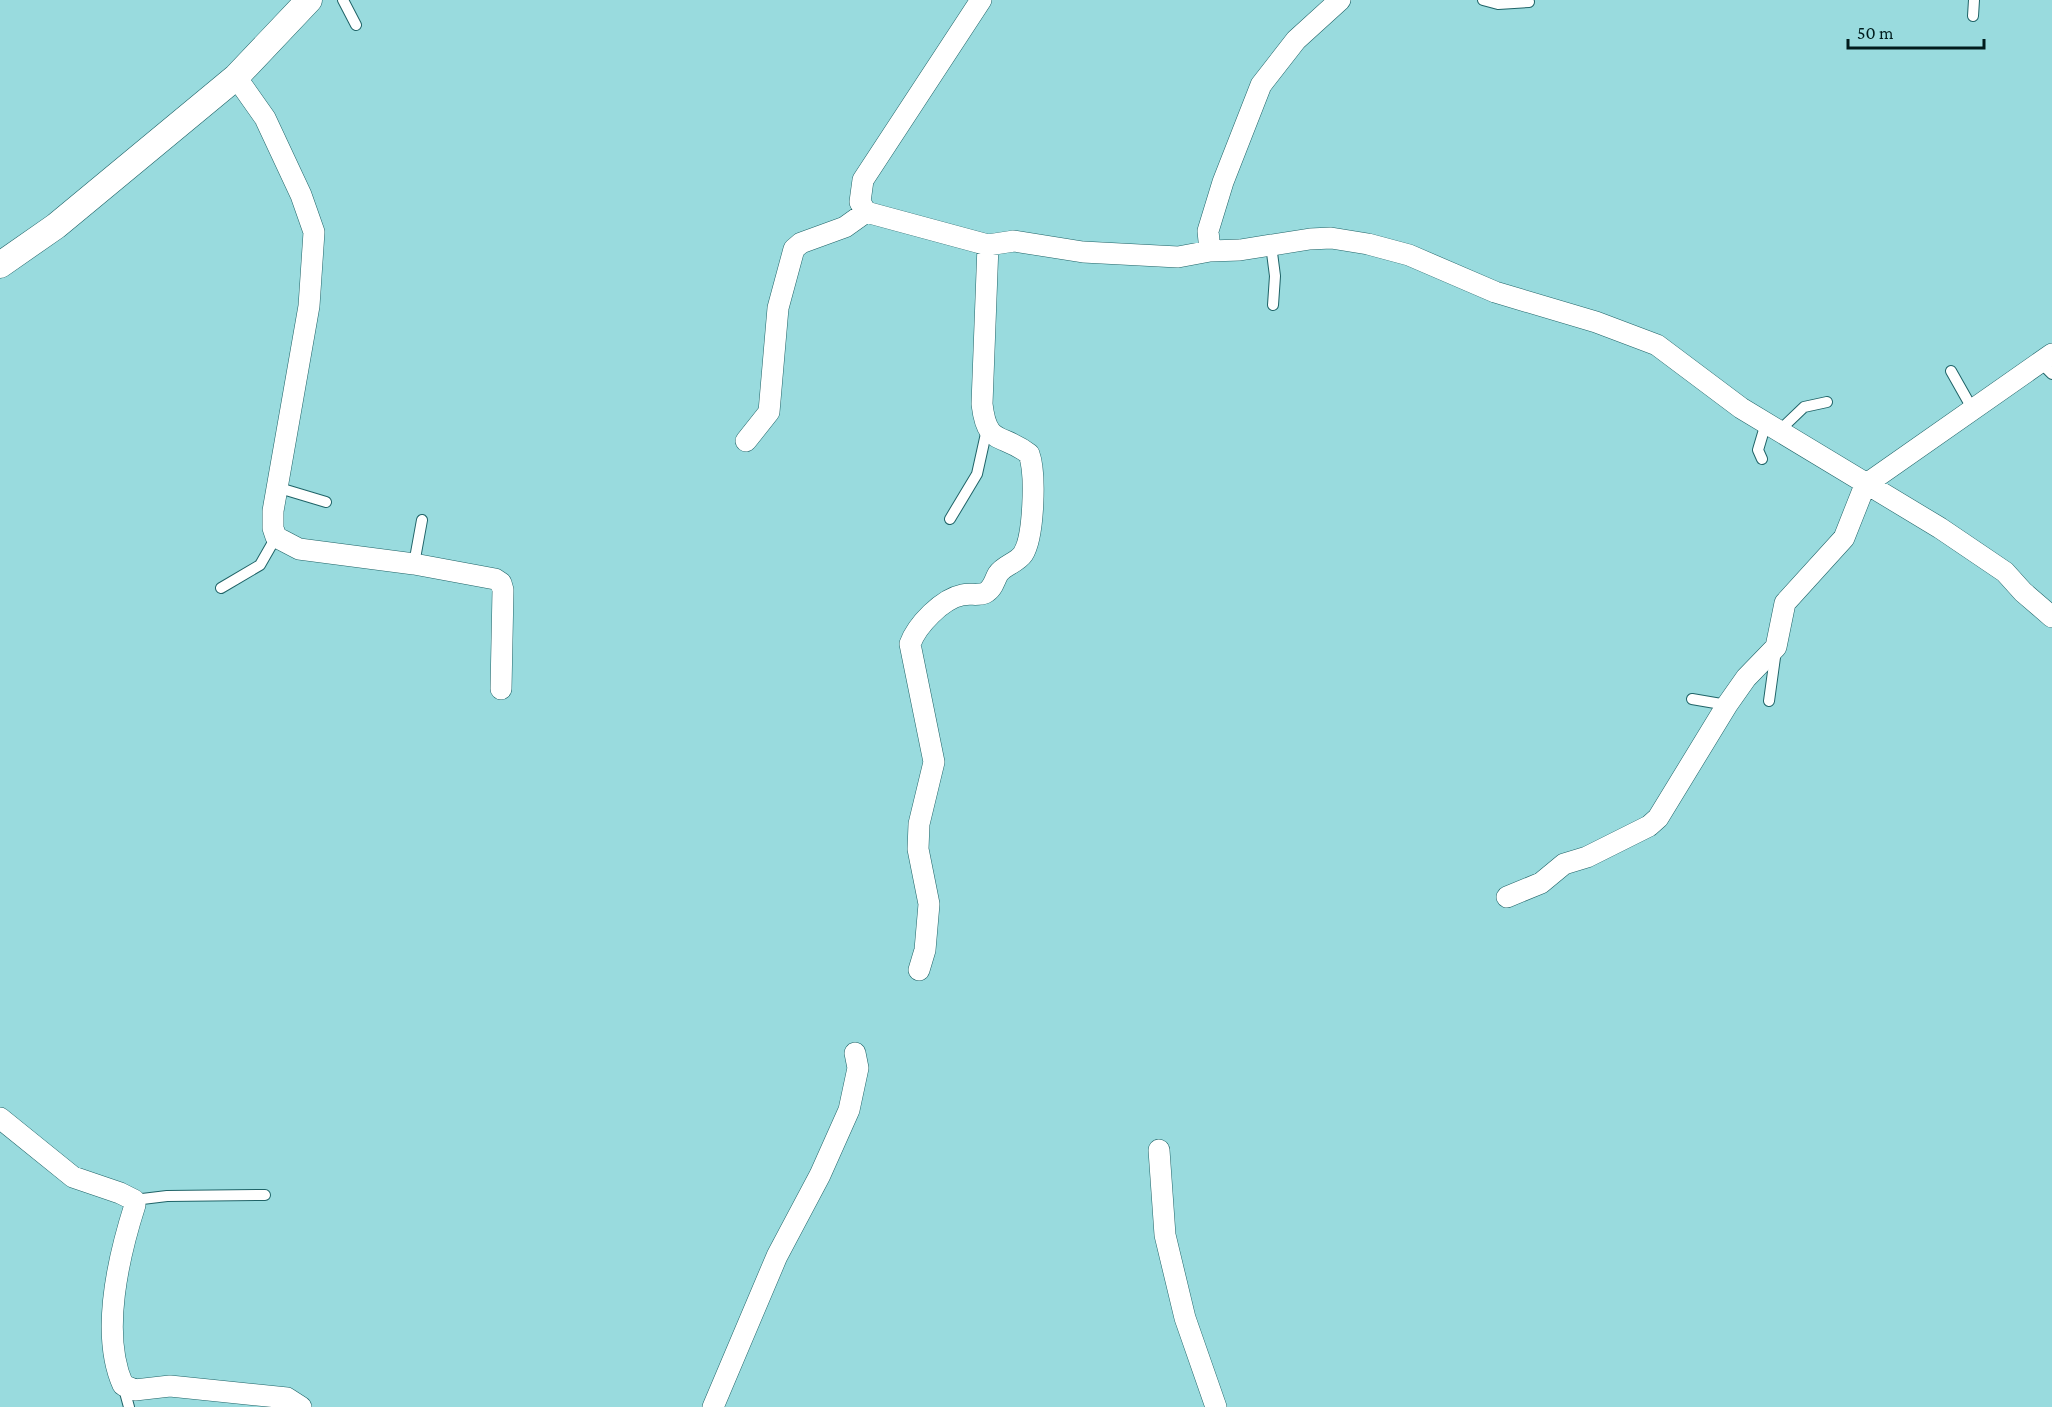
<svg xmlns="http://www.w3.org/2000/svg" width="2052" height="1407" font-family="'Crimson Pro',serif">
  <rect width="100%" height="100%" fill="#99dbde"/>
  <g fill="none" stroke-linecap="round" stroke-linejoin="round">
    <!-- service casing -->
    <g stroke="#1f6367" stroke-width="12">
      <path id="service" d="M343 0 356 25
        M1483 0 1498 4 1529 2
        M1973 16 1974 0
        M1271 245 1275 276 1273 305
        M2040 362 2052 374
        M1951 371 1973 410
        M1779 431 1804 407 1827 402
        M1762 459 1758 450 1766 423
        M276 487 326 502
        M950 519 977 474 987 429
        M414 564 422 520
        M221 588 260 565 276 537
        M1692 699 1727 705
        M1769 701 1776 650
        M134 1200 167 1196 265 1195
        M123 1385 129 1407"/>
    </g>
    <!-- minor casing -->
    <g stroke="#1f6367" stroke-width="22">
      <path id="minor" d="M981 0 863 180 860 202 866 212 988 245 1014 241 1083 252 1178 257 1210 251 1240 250 1310 239 1331 238 1368 244 1409 255 1495 292 1596 322 1657 345 1741 408 1940 528 2005 572 2023 592 2052 617
        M236 77 265 118 301 195 314 232 309 306 273 511V528L276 537 299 549 414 564 495 579 501 583 503 590 501 689
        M1210 251 1208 231 1223 182 1261 85 1296 40 1340 0
        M746 441 769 412 778 308 794 249 801 243 845 227 866 212
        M1507 897 1541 883 1564 864 1587 857 1649 826 1658 818 1727 705 1746 678 1776 647 1785 603 1844 538 1865 485 2052 354
        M919 970 925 950 929 904 918 849 919 824 934 762 910 644C917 625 942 599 962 595 970 593 978 596 985 593 993 589 994 581 998 574 1004 565 1017 563 1023 554 1034 537 1036 473 1029 454 1001 432 987 447 982 404L988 245
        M0 1118 73 1177 120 1193 134 1200 135 1205C119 1255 100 1334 123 1385L135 1390 170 1386 287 1398 301 1407
        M1159 1150 1165 1235 1185 1318 1216 1407
        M713 1407 777 1256 820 1175 849 1110 858 1068 855 1053"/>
    </g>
    <!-- tertiary casing -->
    <g stroke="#1f6367" stroke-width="27">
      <path id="tertiary" d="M0 265 56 226 236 77 309 0"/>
    </g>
    <!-- service -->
    <use href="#service" stroke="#fff" stroke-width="10"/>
    <!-- minor -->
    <use href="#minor" stroke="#fff" stroke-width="21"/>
    <!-- tertiary -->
    <use href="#tertiary" stroke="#fff" stroke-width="26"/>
  </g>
  <!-- scale -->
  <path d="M1848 39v9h136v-9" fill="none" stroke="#011c1d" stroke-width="3"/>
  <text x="1857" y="39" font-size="18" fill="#011c1d" stroke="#99dbde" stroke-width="4.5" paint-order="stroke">50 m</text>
</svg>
